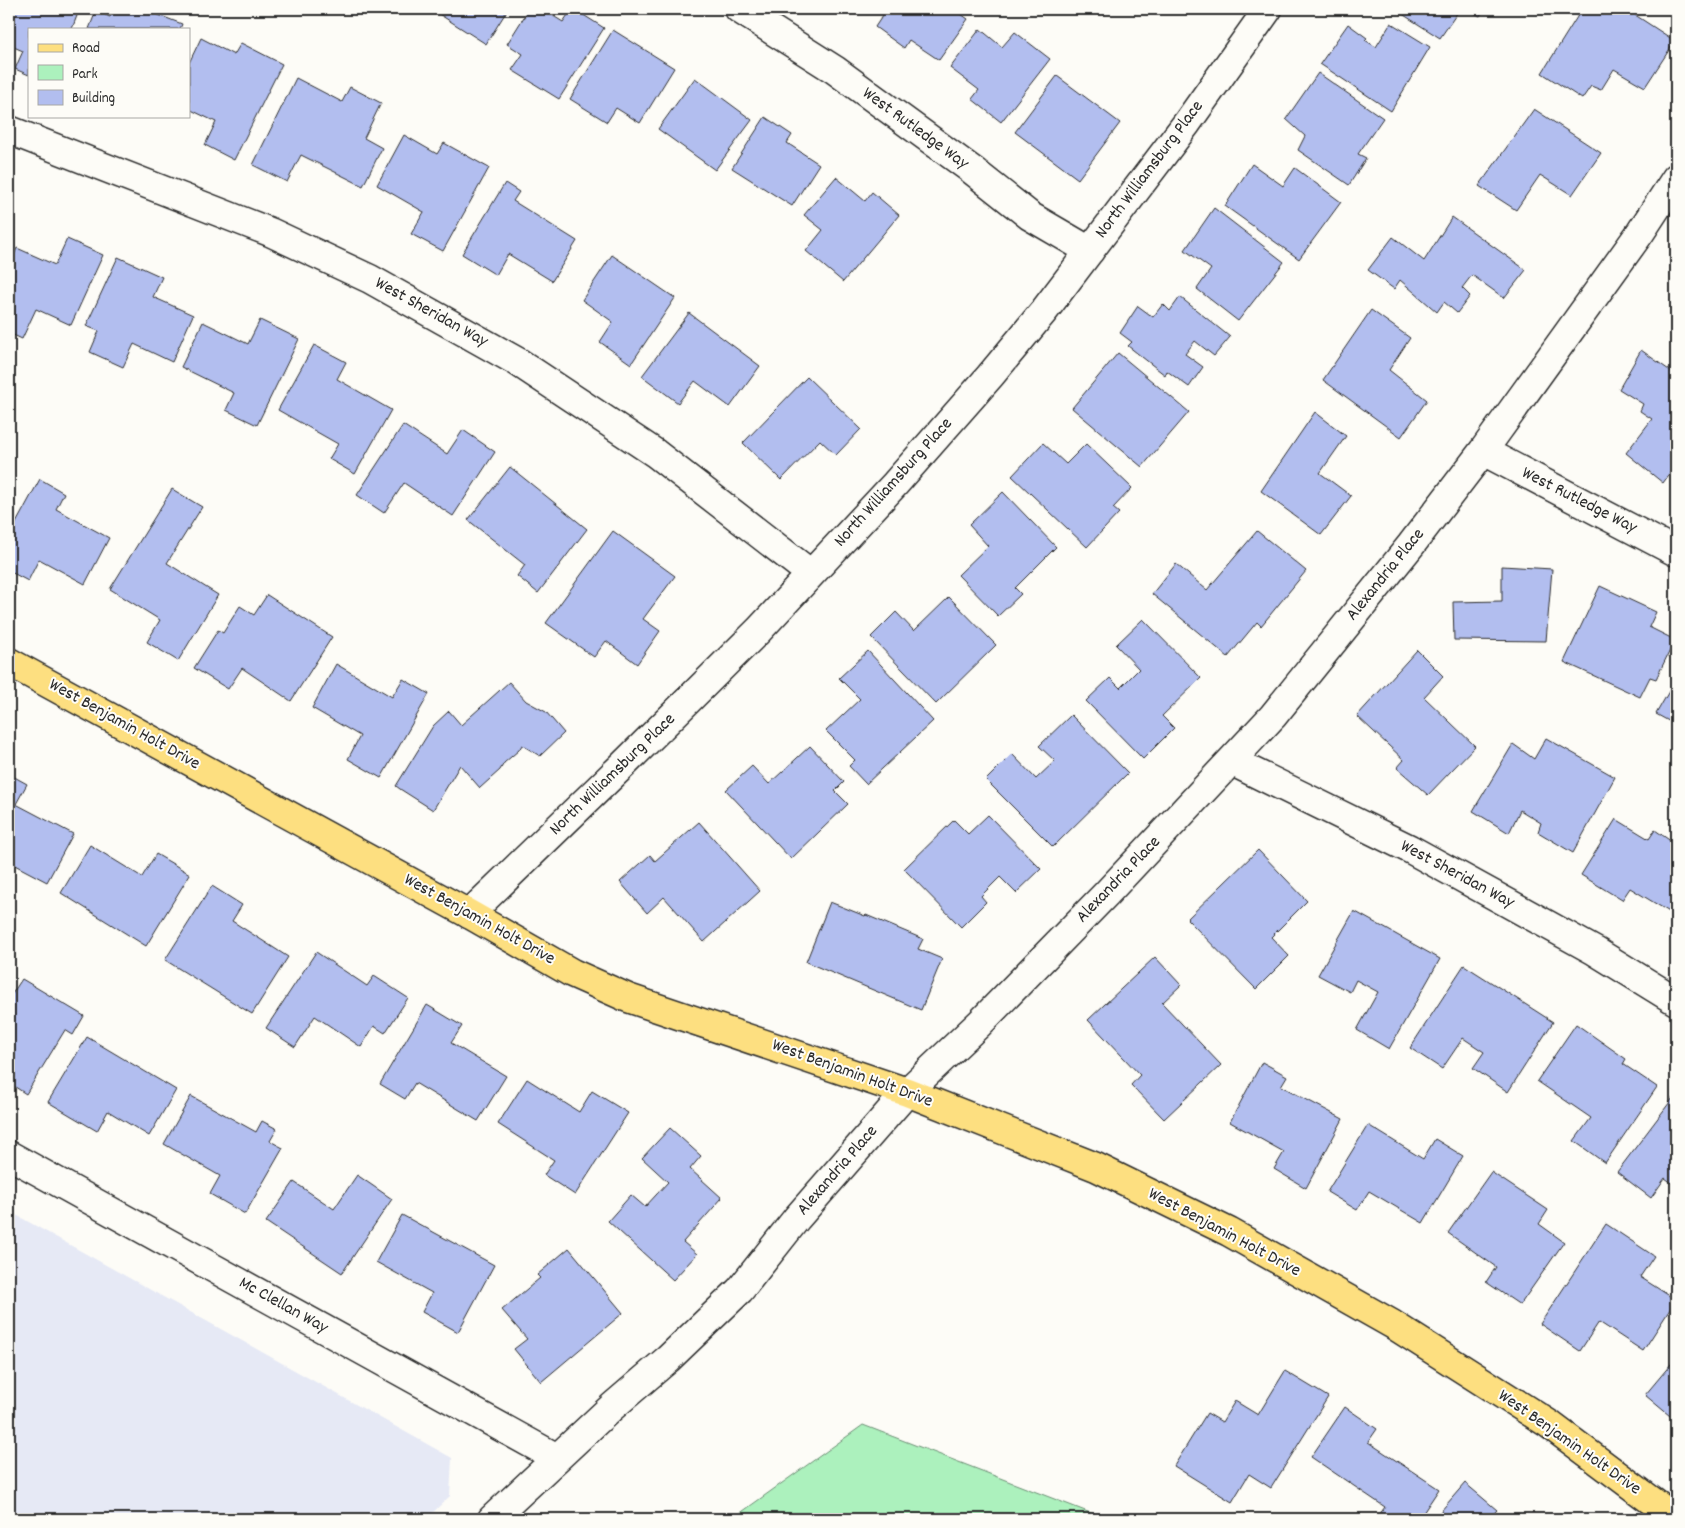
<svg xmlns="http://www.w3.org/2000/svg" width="1685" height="1528" font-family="Dekko,sans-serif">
  <rect width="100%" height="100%" fill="#fdfcf7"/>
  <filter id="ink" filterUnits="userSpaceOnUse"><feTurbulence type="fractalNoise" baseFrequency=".02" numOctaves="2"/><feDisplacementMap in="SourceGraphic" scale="10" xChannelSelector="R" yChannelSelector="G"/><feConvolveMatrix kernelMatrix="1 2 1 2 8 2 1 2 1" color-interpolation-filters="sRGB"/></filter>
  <g filter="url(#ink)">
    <!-- built -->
    <path fill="#e6e9f5" d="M9 1211 452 1458 450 1496 426 1519H9Z"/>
    <!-- green -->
    <path fill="#acf1bd" stroke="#6c8e74" d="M863 1425 1106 1519H732Z"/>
    <!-- building -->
    <path fill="#b2beef" stroke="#2b2b2b" d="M9 9H68L78 13 72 29H29V75L15 69 23 51 9 45Z
      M113 9H143L182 24 180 29H89L96 11 110 17Z
      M402 9H415L412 14Z
      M431 9H508L486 44Z
      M529 9H542L563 22 572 9H574L604 28 559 99 512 70 523 54 507 44Z
      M861 9H872L868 14Z
      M887 9H954L968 19 939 60 909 40 904 48 875 27Z
      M1397 9H1460L1440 38 1396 10Z
      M1467 9H1484L1480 16Z
      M1582 9H1626L1675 41 1645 87 1614 69 1601 90 1591 86 1582 99 1542 73Z
      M1662 9H1676V17Z
      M1391 23 1430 47 1391 111 1320 64 1348 24 1367 38 1365 40 1376 47Z
      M980 29 1002 47 1015 32 1050 59 1001 122 972 99 979 90 950 68Z
      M613 30 674 68 640 123 616 108 607 122 570 99Z
      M201 38 234 55 241 43 282 64 234 160 205 145 216 122 189 109V63Z
      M1318 73 1383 118 1358 154 1366 158 1349 185 1298 150 1305 136 1286 119Z
      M1057 76 1120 123 1078 179 1015 132Z
      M296 78 342 102 350 87 381 103 364 138 382 148 363 186 301 155 287 182 253 165Z
      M695 78 752 120 715 170 658 129Z
      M1534 109 1601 153 1572 195 1540 175 1516 210 1479 186Z
      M765 117 792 135 787 143 819 164 792 206 732 168Z
      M404 135 437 154 444 143 489 168 443 251 411 234 424 212 377 185Z
      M1252 164 1283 186 1295 168 1341 202 1299 259 1225 206Z
      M836 177 865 201 872 192 899 215 843 282 806 251 823 230 804 215Z
      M505 183 519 192 513 201 577 241 552 281 508 254 496 275 462 254Z
      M1214 208 1284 262 1238 321 1197 289 1211 269 1185 250Z
      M1452 217 1526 270 1504 298 1472 275 1462 288 1470 296 1457 313 1444 302 1437 312 1400 280 1394 289 1368 270 1393 237 1424 261Z
      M67 239 103 255 71 325 36 309 22 339 9 333V267L17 248 55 265Z
      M612 255 675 298 631 364 600 342 613 322 582 300Z
      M118 257 162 277 153 297 193 315 172 362 134 344 123 367 90 352 99 331 86 326Z
      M1180 297 1230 337 1214 356 1195 341 1185 354 1203 367 1189 387 1167 371 1165 375 1128 346 1132 342 1120 333 1138 306 1153 317 1163 304 1170 311Z
      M1371 310 1410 338 1389 370 1427 400 1401 437 1323 380Z
      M689 313 760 366 730 407 695 381 678 403 642 376Z
      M260 320 299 339 257 425 226 410 234 393 181 367 203 322 248 344Z
      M314 345 346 362 337 379 391 410 355 474 329 459 338 444 278 410Z
      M1641 350 1676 375V465L1663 483 1626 453 1652 419 1640 411 1643 404 1619 389Z
      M1118 353 1189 412 1142 467 1072 408Z
      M807 377 861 429 836 455 820 440 781 480 743 443Z
      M1315 412 1346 436 1320 473 1351 496 1321 535 1261 491Z
      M403 425 447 454 463 430 495 452 453 516 404 483 384 513 357 495Z
      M1043 443 1066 464 1086 444 1132 488 1113 508 1119 513 1087 547 1012 476Z
      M510 467 587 529 538 593 517 576 525 565 468 520Z
      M40 479 64 493 56 509 109 538 85 584 39 559 28 581 9 571V536Z
      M172 489 202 507 167 563 218 595 178 661 147 642 160 620 110 589Z
      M1003 492 1056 547 1015 588 1021 594 998 616 958 575 988 546 969 525Z
      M613 531 675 576 643 619 660 631 637 664 606 641 594 657 546 623Z
      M1257 531 1306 571 1261 626 1257 622 1228 657 1152 594 1176 564 1207 590Z
      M1502 566 1552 569 1546 641 1454 640 1453 602 1502 601Z
      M1600 586 1656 612 1649 627 1675 640 1656 679 1650 677 1640 697 1564 662Z
      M267 595 332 637 291 701 242 668 228 689 194 668 218 630 223 633 240 606 254 615Z
      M949 597 996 645 936 704 871 637 896 612 914 631Z
      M1143 619 1201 678 1162 716 1174 728 1143 759 1086 701 1110 678 1120 688 1139 669 1116 645Z
      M1417 650 1443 676 1424 697 1475 746 1428 795 1397 768 1404 760 1357 716Z
      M868 651 933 721 866 784 849 766 855 760 826 731 860 699 839 678Z
      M336 664 392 697 403 679 429 694 381 778 348 759 360 736 312 708Z
      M1676 679V725L1656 714Z
      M509 682 526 701 546 712 564 733 540 756 522 745 519 750 504 763 500 770 480 788 460 765 433 810 400 789 396 786 433 726 449 711 461 725Z
      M1071 715 1128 773 1053 847 986 780 1012 754 1036 779 1055 761 1039 746Z
      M1546 738 1615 777 1573 853 1538 832 1541 823 1520 810 1509 833 1473 811 1513 744 1534 759Z
      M810 746 844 782 835 791 848 804 791 859 726 790 752 766 769 784Z
      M9 774 27 784 16 804 73 834 47 882 9 862Z
      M988 815 1041 869 1016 893 1000 877 981 896 986 902 961 927 904 869 954 820 968 834Z
      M1616 819 1649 839 1655 830 1675 844 1676 842V916L1630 888 1622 900 1581 875Z
      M699 822 760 891 704 942 664 897 647 913 620 882 650 855 655 861Z
      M90 845 142 877 156 854 190 874 146 946 61 893Z
      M1258 850 1307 901 1271 937 1289 956 1256 989 1187 919Z
      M212 886 242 905 232 921 288 957 252 1014 165 960Z
      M830 902 865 916 866 915 923 939 918 949 942 959 921 1010 806 962Z
      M1354 911 1440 959 1389 1049 1357 1030 1378 992 1356 980 1350 992 1318 975Z
      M316 952 367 986 374 976 408 998 385 1033 374 1026 361 1047 315 1016 295 1047 266 1028Z
      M1155 957 1181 985 1162 1003 1221 1065 1164 1119 1131 1085 1140 1075 1088 1020Z
      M1464 965 1553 1022 1508 1092 1473 1068 1484 1052 1463 1038 1442 1069 1410 1048Z
      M22 979 84 1016 73 1035 65 1030 26 1094 9 1083V992L12 994Z
      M427 1005 462 1026 451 1043 506 1076 478 1121 415 1083 405 1099 380 1084Z
      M1576 1024 1626 1059 1623 1064 1657 1087 1605 1163 1574 1141 1591 1118 1537 1081Z
      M87 1037 176 1090 149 1136 108 1111 97 1131 48 1102Z
      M1262 1062 1287 1076 1281 1086 1343 1119 1306 1188 1274 1169 1284 1152 1230 1122Z
      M527 1079 579 1112 592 1091 628 1113 575 1195 544 1175 554 1160 498 1124Z
      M1676 1094V1186L1665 1178 1651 1198 1617 1172Z
      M191 1096 256 1132 262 1121 277 1129 270 1141 283 1148 245 1214 210 1194 220 1176 164 1144Z
      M1368 1125 1423 1159 1435 1139 1463 1156 1423 1223 1369 1191 1357 1210 1327 1192Z
      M670 1128 701 1156 690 1169 722 1198 683 1242 697 1254 673 1280 608 1221 631 1195 645 1207 668 1182 642 1158Z
      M1491 1172 1548 1210 1539 1224 1564 1242 1520 1305 1486 1282 1496 1267 1448 1233Z
      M357 1175 392 1199 342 1273 266 1222 294 1182 334 1209Z
      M402 1215 494 1265 458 1332 422 1312 432 1293 376 1262Z
      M1606 1224 1654 1256 1640 1277 1676 1300 1643 1351 1599 1322 1580 1351 1540 1324Z
      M569 1248 623 1313 541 1382 514 1349 527 1339 502 1310 540 1278 537 1275Z
      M1676 1358V1421L1645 1395Z
      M1285 1371 1328 1397 1271 1488 1249 1474 1232 1502 1174 1466 1207 1413 1222 1422 1235 1401 1258 1415Z
      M1345 1407 1377 1429 1368 1442 1439 1489 1419 1519H1376L1385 1507 1311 1457Z
      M1465 1483 1497 1510 1489 1519H1434Z"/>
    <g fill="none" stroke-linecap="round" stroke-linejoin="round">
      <!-- minor casing -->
      <g stroke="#2b2b2b" stroke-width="31">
        <path id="minor" d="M739 9 835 70 972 170 1030 216 1090 251
          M9 130 270 232 370 279 518 362 655 453 811 574
          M1483 451 1676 552
          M1231 761 1410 849 1595 951 1676 1001
          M469 914 624 764 759 630 895 484 990 376 1044 311 1187 123 1268 9
          M9 1155 557 1458
          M492 1519 612 1407 668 1359 740 1290 797 1218 907 1092 979 1024 1106 894 1273 716 1411 545 1483 451 1640 233 1676 178"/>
      </g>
      <!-- major casing -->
      <g stroke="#2b2b2b" stroke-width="31">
        <path id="major" d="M9 662 469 914 572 973 628 998 907 1092 1096 1167 1229 1232 1392 1324 1549 1424 1676 1519"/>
      </g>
      <!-- minor -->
      <use href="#minor" stroke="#fdfcf7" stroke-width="28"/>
      <!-- major -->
      <use href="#major" stroke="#fddf80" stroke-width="28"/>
    </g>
  </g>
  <g text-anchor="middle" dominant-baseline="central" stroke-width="4" stroke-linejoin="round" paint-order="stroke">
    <!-- street labels -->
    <g font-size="18" fill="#2b2b2b" stroke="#fdfcf7">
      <text transform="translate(915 129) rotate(36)">West Rutledge Way</text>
      <text transform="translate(1150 170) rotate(-53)">North Williamsburg Place</text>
      <text transform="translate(431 313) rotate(29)">West Sheridan Way</text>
      <text transform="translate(894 483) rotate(-48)">North Williamsburg Place</text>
      <text transform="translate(1579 501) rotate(27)">West Rutledge Way</text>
      <text transform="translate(1386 575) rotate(-51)">Alexandria Place</text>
      <text transform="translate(124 725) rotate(29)">West Benjamin Holt Drive</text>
      <text transform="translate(613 775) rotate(-44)">North Williamsburg Place</text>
      <text transform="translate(1457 875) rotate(28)">West Sheridan Way</text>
      <text transform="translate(1119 880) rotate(-46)">Alexandria Place</text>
      <text transform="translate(479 920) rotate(29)">West Benjamin Holt Drive</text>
      <text transform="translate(852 1074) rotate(20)">West Benjamin Holt Drive</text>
      <text transform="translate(838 1171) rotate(-49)">Alexandria Place</text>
      <text transform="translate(1224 1233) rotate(28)">West Benjamin Holt Drive</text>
      <text transform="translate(283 1306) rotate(29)">Mc Clellan Way</text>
      <text transform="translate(1569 1443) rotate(35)">West Benjamin Holt Drive</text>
    </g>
  </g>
  <!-- margin -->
  <rect width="1685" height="1528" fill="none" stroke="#fdfcf7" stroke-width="30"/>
  <rect x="15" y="15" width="1655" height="1498" fill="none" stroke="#2b2b2b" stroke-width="2" filter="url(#ink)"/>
  <!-- legend -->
  <rect x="28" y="28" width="162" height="90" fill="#fdfcf7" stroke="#a9a8a5"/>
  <rect x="38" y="44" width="25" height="8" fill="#fddf80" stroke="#a9a8a5"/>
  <text x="72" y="52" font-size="15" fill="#2b2b2b">Road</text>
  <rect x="38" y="65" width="25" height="15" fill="#acf1bd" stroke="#a9a8a5"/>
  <text x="72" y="78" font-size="15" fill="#2b2b2b">Park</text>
  <rect x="38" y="90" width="25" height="15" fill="#b2beef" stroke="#a9a8a5"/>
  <text x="72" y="102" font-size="15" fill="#2b2b2b">Building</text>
</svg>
